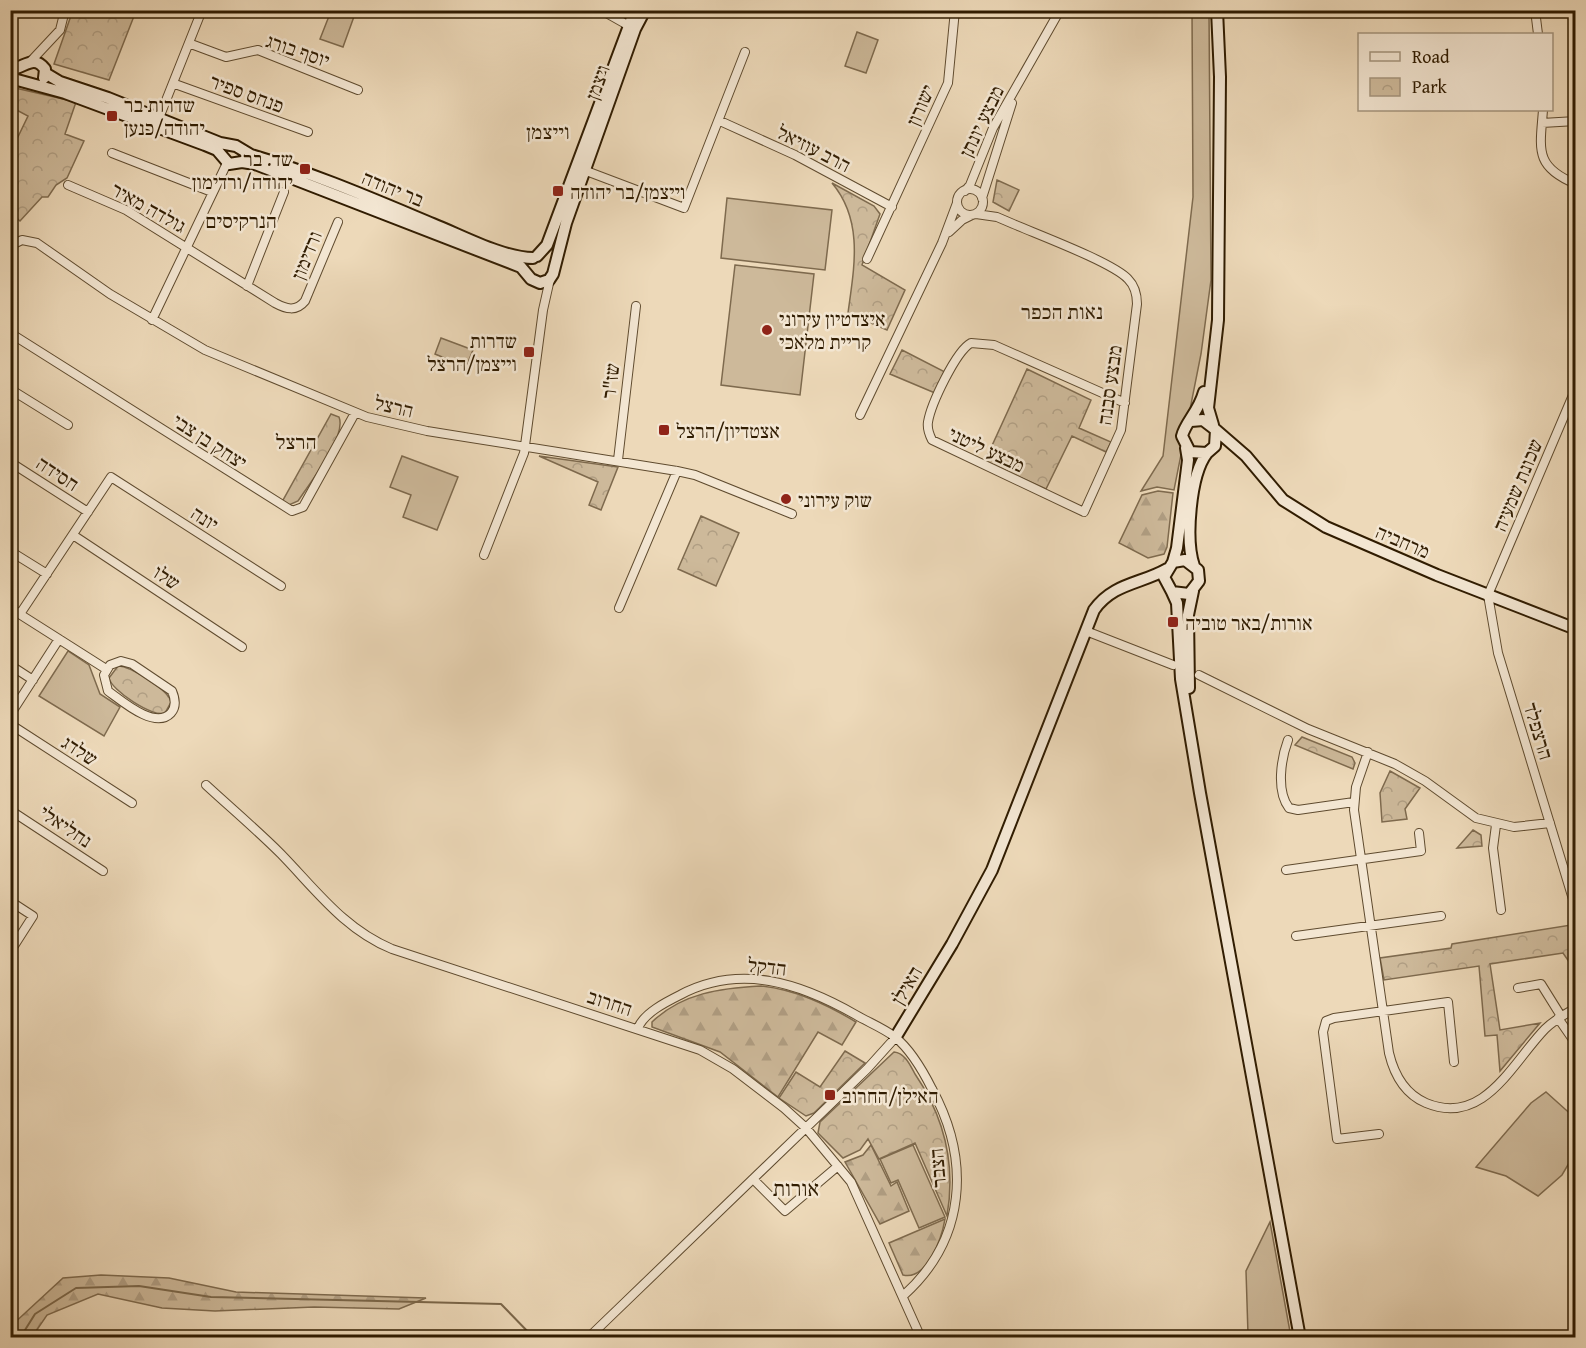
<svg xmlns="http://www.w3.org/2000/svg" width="1586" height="1348" font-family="'Gentium Book Plus','Frank Ruhl Libre',serif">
  <defs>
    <pattern id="forest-firs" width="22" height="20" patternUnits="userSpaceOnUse" patternTransform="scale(1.5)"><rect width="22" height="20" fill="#cdb99a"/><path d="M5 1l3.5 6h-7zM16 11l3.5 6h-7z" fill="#b09e83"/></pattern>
    <pattern id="park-crowns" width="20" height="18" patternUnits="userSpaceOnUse" patternTransform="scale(1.5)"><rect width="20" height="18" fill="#cdb99a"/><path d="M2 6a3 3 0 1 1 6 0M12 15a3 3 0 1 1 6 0" fill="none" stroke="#b09e83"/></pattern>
  </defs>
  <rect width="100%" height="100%" fill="#edd9b9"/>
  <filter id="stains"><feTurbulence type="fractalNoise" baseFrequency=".00333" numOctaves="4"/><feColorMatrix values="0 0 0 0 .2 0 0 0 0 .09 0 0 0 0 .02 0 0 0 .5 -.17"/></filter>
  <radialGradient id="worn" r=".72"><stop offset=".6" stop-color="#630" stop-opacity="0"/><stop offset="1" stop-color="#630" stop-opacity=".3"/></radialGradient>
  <!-- grass -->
  <path fill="#cdb99a" stroke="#7e6a4e" stroke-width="1.5" d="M331 11H356L343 47 320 39Z
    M1192 11H1209L1211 280 1201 354 1174 490 1157 487 1141 491 1163 456 1193 197Z
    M857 32 878 40 866 73 845 66Z
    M727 198 832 210 825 270 721 258Z
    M735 265 814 274 800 395 721 385Z
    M441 338 473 350 466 367 435 354Z
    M402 456 458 477 437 530 403 517 411 495 390 487Z
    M68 651 89 665 100 694 120 707 104 736 39 696Z
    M1546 1092 1575 1118V1153L1562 1175 1538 1196 1506 1176 1476 1167 1531 1103Z
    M913 1145 945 1217 919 1228 898 1180 891 1183 880 1159Z
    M1270 1222 1291 1337H1242L1248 1334 1246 1271Z"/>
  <!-- forest -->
  <path fill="url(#forest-firs)" stroke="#7e6a4e" stroke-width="1.5" d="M1158 491 1173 493 1167 547 1164 554 1148 558 1119 543 1142 495Z
    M761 986C796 990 826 1004 856 1022L842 1045 818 1032 778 1097 720 1052 652 1027V1022C682 993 721 988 761 986Z
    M871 1145 891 1186 897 1182 909 1211 880 1224 845 1162 863 1155Z
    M945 1219C942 1237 927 1281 903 1275L889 1243Z
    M101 1275 169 1278 236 1292 426 1298 399 1309 314 1307 215 1311 162 1308 98 1294 47 1315 32 1337H11V1326L63 1278Z"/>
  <!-- park -->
  <path fill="url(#park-crowns)" stroke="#7e6a4e" stroke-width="1.5" d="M73 10 136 11 109 80 54 64Z
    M11 87 76 102 65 134 84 141 67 178 56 185 48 197H42L20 221 11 213 10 145 15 143 28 116 11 107Z
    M997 180 1019 190 1009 211 993 202Z
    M832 183 874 206 880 214 862 265 905 290 887 330 848 313C854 268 864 221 832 183Z
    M902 350 945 372 935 393 890 374Z
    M1027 369 1091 400 1079 428 1111 442 1106 452 1072 436 1046 489 985 461Z
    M331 414 339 417C347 437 309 484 298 501L289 505 282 502Z
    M539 456 618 467 601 510 589 505 598 482Z
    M701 516 739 533 716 586 678 569Z
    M118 666C130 666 169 690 171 702L165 713C153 718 111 690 109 678Z
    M1302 737 1352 757 1355 763 1353 769 1295 745Z
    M1390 771 1420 788 1405 809 1407 819 1382 822 1380 793Z
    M1473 830 1481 835 1482 846 1457 848Z
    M1571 925 1575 932V965L1572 966 1563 953 1490 964 1500 1030 1540 1023 1500 1071 1497 1035 1485 1036 1479 966 1384 980 1380 958 1451 948 1452 944Z
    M845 1051 865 1063 814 1113 806 1116 779 1098 796 1072 820 1087Z
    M894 1052C905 1053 910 1065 915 1074 945 1118 956 1164 947 1216L915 1143 879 1159 868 1139 860 1150 843 1158 818 1133 820 1122Z"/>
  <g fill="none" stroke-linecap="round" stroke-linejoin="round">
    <!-- stream -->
    <path stroke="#7b674a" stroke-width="2" d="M20 1338 35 1314 76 1288 139 1286 211 1297 501 1304 534 1338"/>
    <!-- street casing -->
    <g stroke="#5f4b2f" stroke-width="10">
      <path id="street" d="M601 10 631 27
        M1535 10 1538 34
        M191 44 226 57 258 50 358 90
        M31 61 60 30 65 10
        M175 84 308 132
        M1543 110C1540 149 1534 167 1576 184
        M159 118 202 10
        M720 121 795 155 892 207
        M1542 123 1576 121
        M112 153 212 192
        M581 169 684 208 745 52
        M68 185 126 210 275 303C286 309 296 312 305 301L338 222
        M957 202a13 13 0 1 1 26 0a13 13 0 1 1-26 0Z
        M965 191 970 185 993 128 1060 10
        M982 198 1012 103
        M976 214 997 217 1011 223C1036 234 1112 262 1128 279 1135 286 1137 295 1137 304L1121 430 1084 512 932 440C929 434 927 428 928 422 931 404 956 351 971 343L994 345 1125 403
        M949 232 962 220 972 215
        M10 246 22 240 37 243 110 294 205 350 367 417 427 431 677 471 695 475 792 514
        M867 259 948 83 955 10
        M247 286 284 192
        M152 320 227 163
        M10 333 292 511 303 507 355 413
        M1576 388 1488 595 1498 653 1576 909
        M10 389 68 425
        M860 415 942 243 957 203
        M618 460 636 306
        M10 462 88 512
        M73 535 242 647
        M10 551 47 574
        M484 555 524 453 543 310 550 279
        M10 608 106 669
        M619 608 677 471
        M20 614 111 477 281 586
        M1086 631 1173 665
        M121 661 132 664 172 691C175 698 177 706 171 713 155 730 122 701 108 691L104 675 110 665Z
        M10 665 33 680
        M1199 675 1308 729 1395 764 1425 781 1476 818 1514 827 1550 823
        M10 715 59 639
        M10 724 132 803
        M1288 740C1281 759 1276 791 1289 808L1298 810 1354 802
        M1368 752 1356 787 1354 810 1389 1053C1394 1074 1405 1094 1426 1103 1484 1127 1512 1063 1545 1029 1554 1020 1565 1014 1576 1008
        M206 785C231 808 257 830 281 854 316 890 344 929 392 949L700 1050 733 1069 784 1108 806 1128 851 1182 921 1338
        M10 810 103 871
        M1496 825 1493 848 1501 910
        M1286 870 1421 851 1419 833
        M10 901 33 916 10 952
        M1296 936 1441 916
        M1518 988 1541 984 1561 1016
        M1558 1018 1576 1044
        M638 1028C644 1013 666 1002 680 995 740 963 800 983 856 1015 868 1022 883 1028 895 1037 911 1050 923 1071 932 1089 971 1161 966 1239 904 1295
        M1379 1134 1337 1139 1323 1032 1326 1021 1334 1018 1448 1002 1454 1062
        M753 1179 785 1211 838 1166
        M588 1338 867 1069 895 1038"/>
    </g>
    <!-- secondary casing -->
    <g stroke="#301c01" stroke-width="14">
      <path id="secondary" d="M10 69C24 69 33 53 45 69L44 78
        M45 73 60 82 108 98 220 143 236 146 251 155C313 173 373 199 433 224 461 235 503 258 533 258
        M10 78 65 93 205 145 217 150 229 164 242 162 255 164 521 267 531 279 540 283 549 280 553 274 566 223 635 29 645 10
        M537 256 547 245 635 10
        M1191 421 1203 420 1216 430 1215 446 1207 453 1190 452 1182 436C1185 423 1199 411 1204 392
        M1213 425 1208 408 1218 320 1220 77 1217 10
        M1216 430 1246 456 1283 500 1326 527 1437 575 1576 629
        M1173 562 1185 560 1198 570 1199 581 1189 594 1172 592 1164 577 1173 562 1177 548 1188 460 1186 448
        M1194 566C1185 540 1190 475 1207 453
        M1172 592 1177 603 1181 679 1200 793 1300 1338
        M1189 688 1188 615 1193 591
        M895 1038 952 944 992 870 1094 610C1113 583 1141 584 1167 569"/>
    </g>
    <!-- street -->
    <use href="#street" stroke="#f3e6d2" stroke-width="8"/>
    <!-- secondary -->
    <use href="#secondary" stroke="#f3e6d2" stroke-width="10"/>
  </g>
  <!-- markers -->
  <g fill="#8f2418" stroke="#f3e6d2" stroke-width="2">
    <rect x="106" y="110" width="12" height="12" rx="3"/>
    <rect x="299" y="163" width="12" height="12" rx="3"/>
    <rect x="552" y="185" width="12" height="12" rx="3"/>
    <circle cx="767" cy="330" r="6"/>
    <rect x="523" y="346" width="12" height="12" rx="3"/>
    <rect x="658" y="424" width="12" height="12" rx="3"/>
    <circle cx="786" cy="499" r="6"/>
    <rect x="1167" y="616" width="12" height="12" rx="3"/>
    <rect x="824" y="1089" width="12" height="12" rx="3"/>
  </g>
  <g text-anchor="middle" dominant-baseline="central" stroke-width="5" stroke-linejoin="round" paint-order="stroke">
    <!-- street labels -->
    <g font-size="20" fill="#301c01" stroke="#f3e6d2">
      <text transform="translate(298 50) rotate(19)">יוסף בורג</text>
      <text transform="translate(597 82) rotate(-70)">ויצמן</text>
      <text transform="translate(247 93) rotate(20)">פנחס ספיר</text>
      <text transform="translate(920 105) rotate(-66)">ישורון</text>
      <text transform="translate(981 121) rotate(-64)">מבצע יונתן</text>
      <text transform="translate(814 148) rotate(27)">הרב עוזיאל</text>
      <text transform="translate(393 188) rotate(22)">בר יהודה</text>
      <text transform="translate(149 207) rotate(29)">גולדה מאיר</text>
      <text transform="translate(306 255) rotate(-68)">ורדימון</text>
      <text transform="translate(610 381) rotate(-83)">שז"ר</text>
      <text transform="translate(1109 385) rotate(-82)">מבצע סבנה</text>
      <text transform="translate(394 406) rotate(13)">הרצל</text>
      <text transform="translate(210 441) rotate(33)">יצחק בן צבי</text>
      <text transform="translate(987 449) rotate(25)">מבצע ליטני</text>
      <text transform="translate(58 473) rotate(33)">חסידה</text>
      <text transform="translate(1517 485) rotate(-67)">שכונת שמעיה</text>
      <text transform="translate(205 518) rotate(33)">יונה</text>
      <text transform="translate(1403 541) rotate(23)">מרחביה</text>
      <text transform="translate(167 577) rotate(33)">שלו</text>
      <text transform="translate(1539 731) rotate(73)">הרצפלד</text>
      <text transform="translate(80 750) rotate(33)">שלדג</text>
      <text transform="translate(66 826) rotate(34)">נחליאלי</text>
      <text transform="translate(767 966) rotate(6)">הדקל</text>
      <text transform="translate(906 985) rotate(-59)">האילן</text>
      <text transform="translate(610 1002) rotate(18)">החרוב</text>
      <text transform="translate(937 1168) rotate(-95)">הצבר</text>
    </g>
    <!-- poi labels -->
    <g font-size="20" fill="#301c01" stroke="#f3e6d2" text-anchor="start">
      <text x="124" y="104">שדרות בר<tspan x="124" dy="23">יהודה/כנען</tspan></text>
      <text x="293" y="158" text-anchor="end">שד. בר<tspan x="293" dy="23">יהודה/ורדימון</tspan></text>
      <text x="570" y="191">וייצמן/בר יהודה</text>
      <text x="779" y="318">איצדטיון עירוני<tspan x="779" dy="23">קריית מלאכי</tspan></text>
      <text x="517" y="340" text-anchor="end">שדרות<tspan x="517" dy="23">וייצמן/הרצל</tspan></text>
      <text x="676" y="430">אצטדיון/הרצל</text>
      <text x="798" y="499">שוק עירוני</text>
      <text x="1185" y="622">אורות/באר טוביה</text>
      <text x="842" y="1095">האילן/החרוב</text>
    </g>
    <!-- neighbourhood labels -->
    <g font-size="21" fill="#301c01" stroke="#f3e6d2">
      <text x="548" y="131">וייצמן</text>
      <text x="241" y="220">הנרקיסים</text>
      <text x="1062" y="311">נאות הכפר</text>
      <text x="296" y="441">הרצל</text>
    </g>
    <!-- quarter labels -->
    <g font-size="22" fill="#301c01" stroke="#f3e6d2">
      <text x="796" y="1188">אורות</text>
    </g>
  </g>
  <!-- margin -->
  <rect width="1586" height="1348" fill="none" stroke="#edd9b9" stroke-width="36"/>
  <rect x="12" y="12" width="1562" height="1324" fill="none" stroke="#301c01" stroke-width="3"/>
  <rect x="18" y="18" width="1550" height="1312" fill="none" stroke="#301c01" stroke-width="1.5"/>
  <!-- legend -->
  <rect x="1358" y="33" width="195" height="78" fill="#f3e6d2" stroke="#a5957e" stroke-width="1.5"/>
  <rect x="1370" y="52" width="30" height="9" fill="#f3e6d2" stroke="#a5957e" stroke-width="1.5"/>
  <text x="1412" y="63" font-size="18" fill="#301c01">Road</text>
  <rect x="1370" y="78" width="30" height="18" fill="url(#park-crowns)" stroke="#a5957e" stroke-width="1.5"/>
  <text x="1412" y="93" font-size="18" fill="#301c01">Park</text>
  <rect width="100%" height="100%" filter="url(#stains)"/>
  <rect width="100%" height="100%" fill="url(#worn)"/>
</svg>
